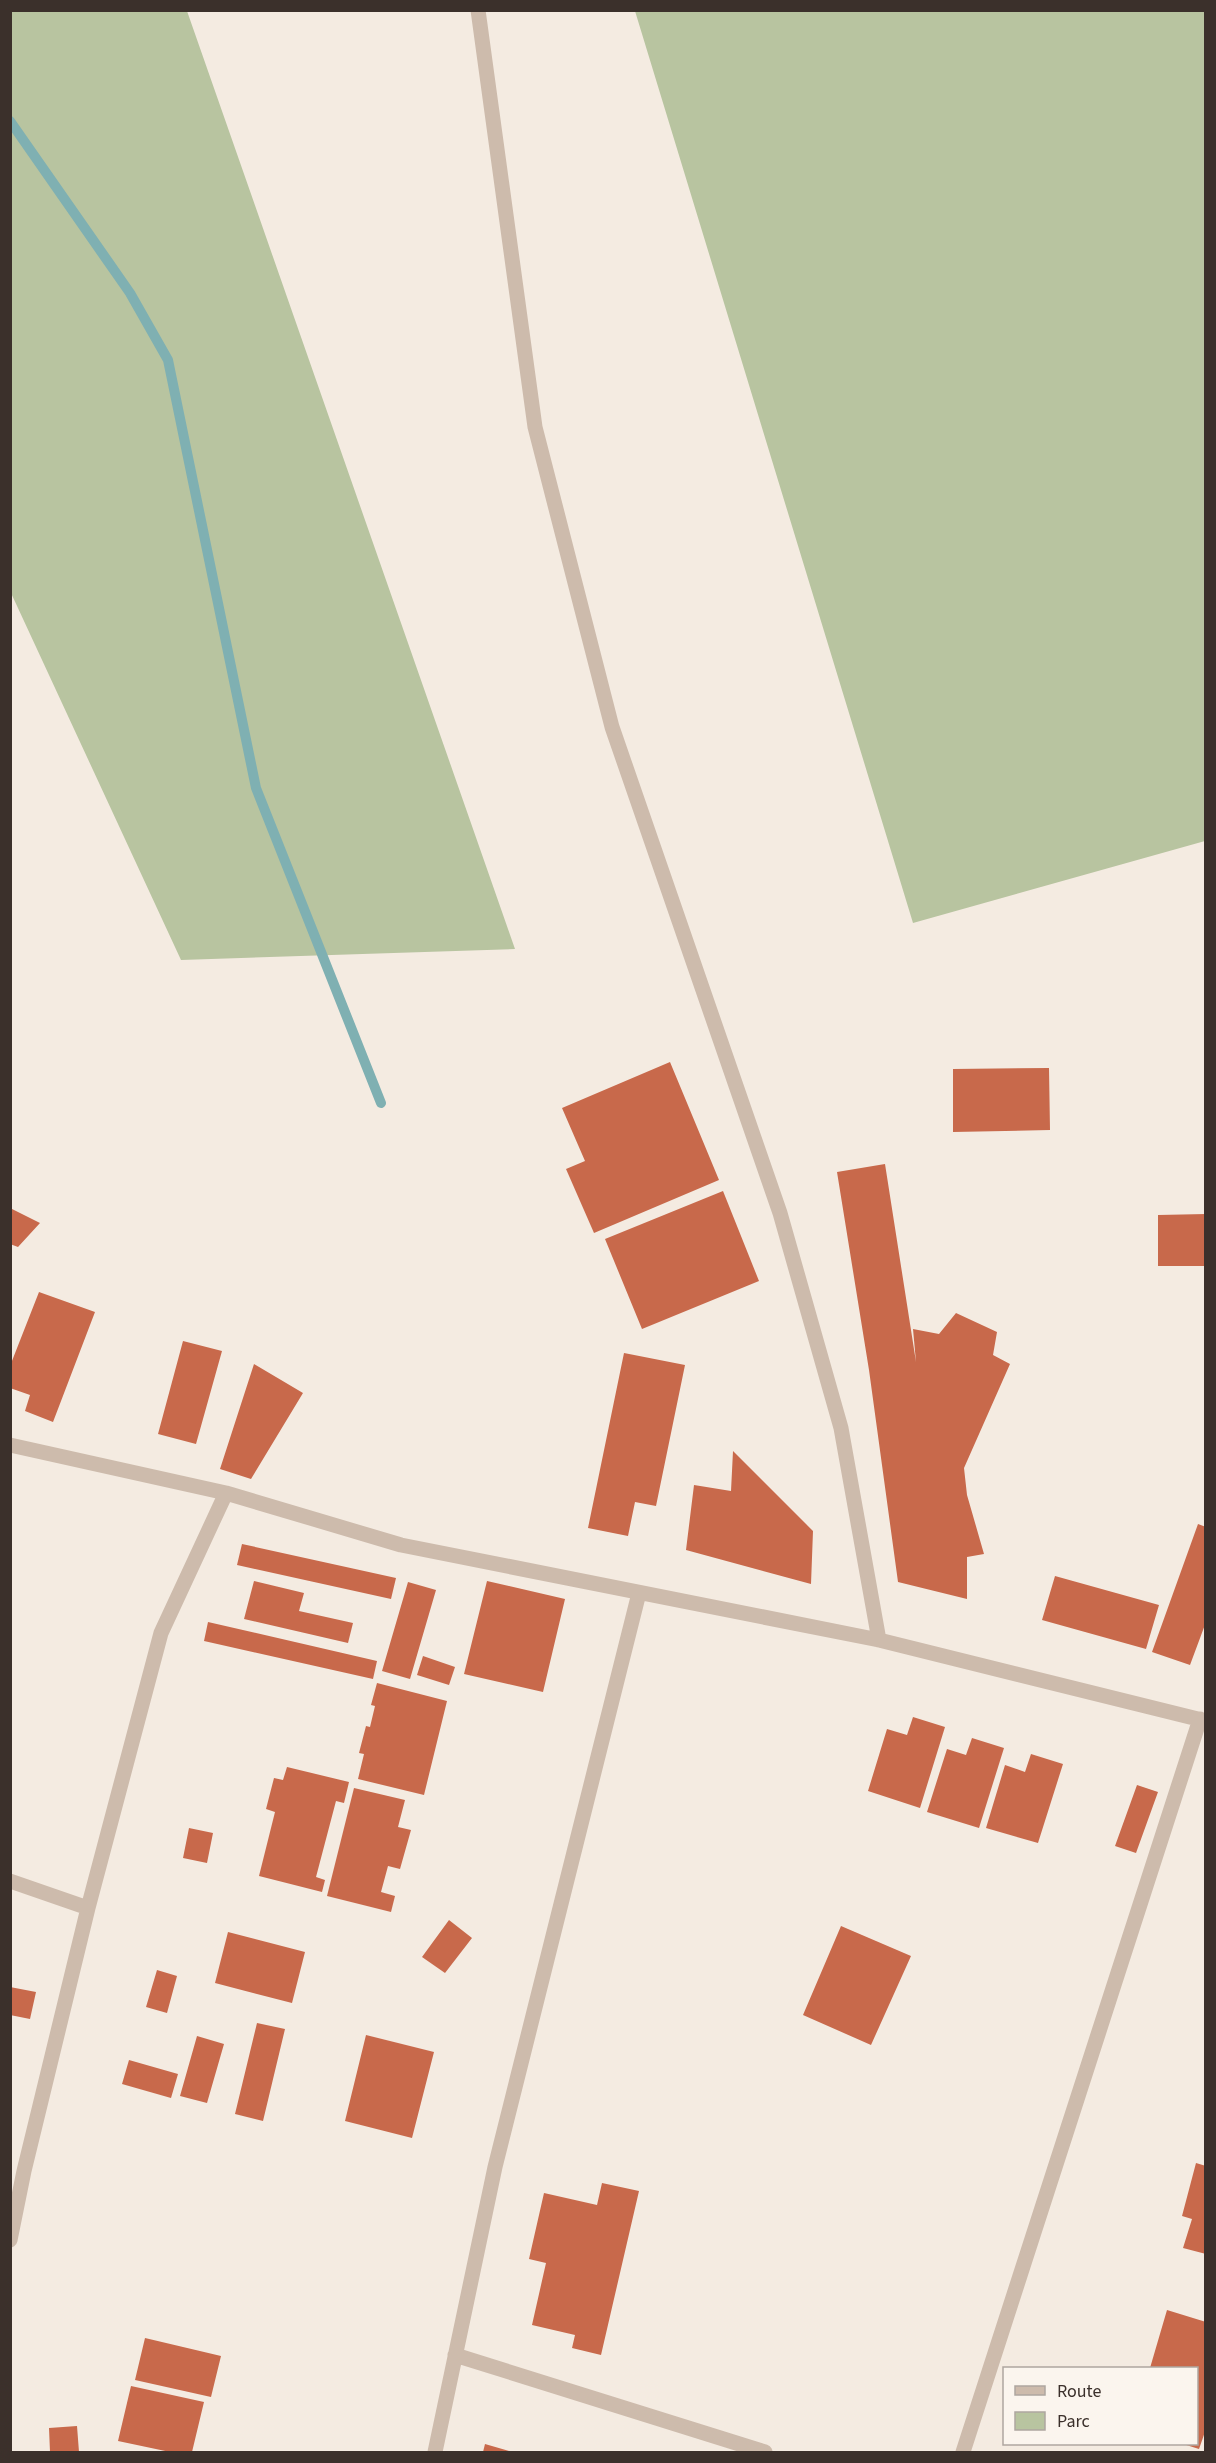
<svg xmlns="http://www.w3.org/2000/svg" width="1216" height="2463" font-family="'Source Sans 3',sans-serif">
  <rect width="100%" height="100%" fill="#f4ebe1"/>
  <!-- green -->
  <path fill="#b8c4a0" d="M10 11H187L515 949 181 960 11 593Z
    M635 11H1205V841L913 923Z"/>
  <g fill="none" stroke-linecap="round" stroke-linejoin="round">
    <!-- stream -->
    <path stroke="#7fb0b2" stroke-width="10" d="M10 121 130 293 168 360 256 788 381 1103"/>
  </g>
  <!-- building -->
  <path fill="#c8694b" d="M670 1062 719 1180 594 1233 566 1169 585 1161 562 1108Z
    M1049 1068 1050 1130 953 1132V1069Z
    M885 1164 916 1362 913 1329 939 1334 956 1313 997 1332 993 1355 1010 1364 964 1468 967 1495 984 1554 967 1557V1599L898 1582 869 1370 837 1172Z
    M723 1191 759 1281 642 1329 605 1239Z
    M10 1208 40 1223 18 1247 10 1244Z
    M1206 1214V1266H1158V1215Z
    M39 1292 95 1312 53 1422 25 1411 30 1395 10 1388V1366Z
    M183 1341 222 1351 196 1444 158 1434Z
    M624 1353 685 1365 656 1506 635 1502 628 1536 588 1528Z
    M254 1364 303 1393 251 1479 220 1469Z
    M733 1451 813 1531 811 1584 686 1550 694 1485 731 1491Z
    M1198 1524 1206 1527V1622L1190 1665 1152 1652Z
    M242 1544 396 1578 391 1599 237 1565Z
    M1055 1576 1159 1605 1146 1649 1042 1620Z
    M254 1581 304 1593 299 1611 353 1623 348 1643 244 1619Z
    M487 1581 565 1599 543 1692 464 1674Z
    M408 1582 436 1590 410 1679 382 1671Z
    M208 1622 377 1661 373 1679 204 1641Z
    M423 1656 455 1667 449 1685 417 1675Z
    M377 1683 447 1701 424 1795 358 1779 364 1754 359 1753 366 1726 370 1727 375 1706 371 1705Z
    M913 1717 945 1727 920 1808 868 1791 887 1729 907 1735Z
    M972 1738 1004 1748 979 1828 927 1812 947 1749 966 1755Z
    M1031 1754 1063 1764 1038 1843 986 1828 1005 1765 1025 1772Z
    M287 1767 349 1782 344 1803 336 1801 316 1877 325 1880 322 1892 259 1876 275 1812 266 1809 274 1778 283 1780Z
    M1137 1785 1158 1792 1136 1853 1115 1846Z
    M354 1788 405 1800 398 1827 411 1830 400 1869 388 1866 381 1892 395 1896 391 1912 327 1896Z
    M189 1828 213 1833 207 1863 183 1858Z
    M449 1920 472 1938 445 1973 422 1957Z
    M841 1926 911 1956 871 2045 803 2015Z
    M228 1932 305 1952 292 2003 215 1983Z
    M157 1970 177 1976 167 2013 146 2007Z
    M10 1987 36 1992 30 2019 10 2015Z
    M257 2023 285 2029 263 2121 235 2114Z
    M366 2035 434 2052 412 2138 345 2121Z
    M197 2036 224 2044 207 2103 180 2096Z
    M129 2060 178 2074 171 2098 122 2084Z
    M1196 2163 1206 2166V2254L1183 2248 1192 2219 1182 2216Z
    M602 2183 639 2191 601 2355 572 2348 575 2335 532 2325 546 2263 529 2259 544 2193 597 2205Z
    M1167 2310 1206 2322V2429L1199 2449 1183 2444H1196V2368H1150Z
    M145 2338 221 2356 211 2397 135 2380Z
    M131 2386 204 2402 192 2452H170L118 2441Z
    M77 2426 79 2452H50L49 2428Z
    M485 2444 513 2452H483Z"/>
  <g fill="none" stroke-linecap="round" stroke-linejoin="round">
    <!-- minor -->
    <path stroke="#cdbbac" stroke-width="15" d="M478 10 535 427 612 727 780 1213 841 1428 879 1640
      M10 1445 226 1493 401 1545 879 1640 1206 1721
      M10 1881 88 1908
      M10 2240 24 2171 88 1908 161 1633 226 1493
      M455 2355 765 2452
      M435 2452 495 2167 639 1593
      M963 2452 1200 1719"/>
  </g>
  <!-- border -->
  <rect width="1216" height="2463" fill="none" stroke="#3b302b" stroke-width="24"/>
  <!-- legend -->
  <rect x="1003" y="2367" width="195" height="78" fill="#fbf5ee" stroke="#aea6a0" stroke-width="1.5"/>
  <rect x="1015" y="2386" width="30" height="9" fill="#cdbbac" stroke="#aea6a0" stroke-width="1.5"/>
  <text x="1057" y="2397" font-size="18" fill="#3b302b">Route</text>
  <rect x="1015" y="2412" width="30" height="18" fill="#b8c4a0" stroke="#aea6a0" stroke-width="1.5"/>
  <text x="1057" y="2427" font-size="18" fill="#3b302b">Parc</text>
</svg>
